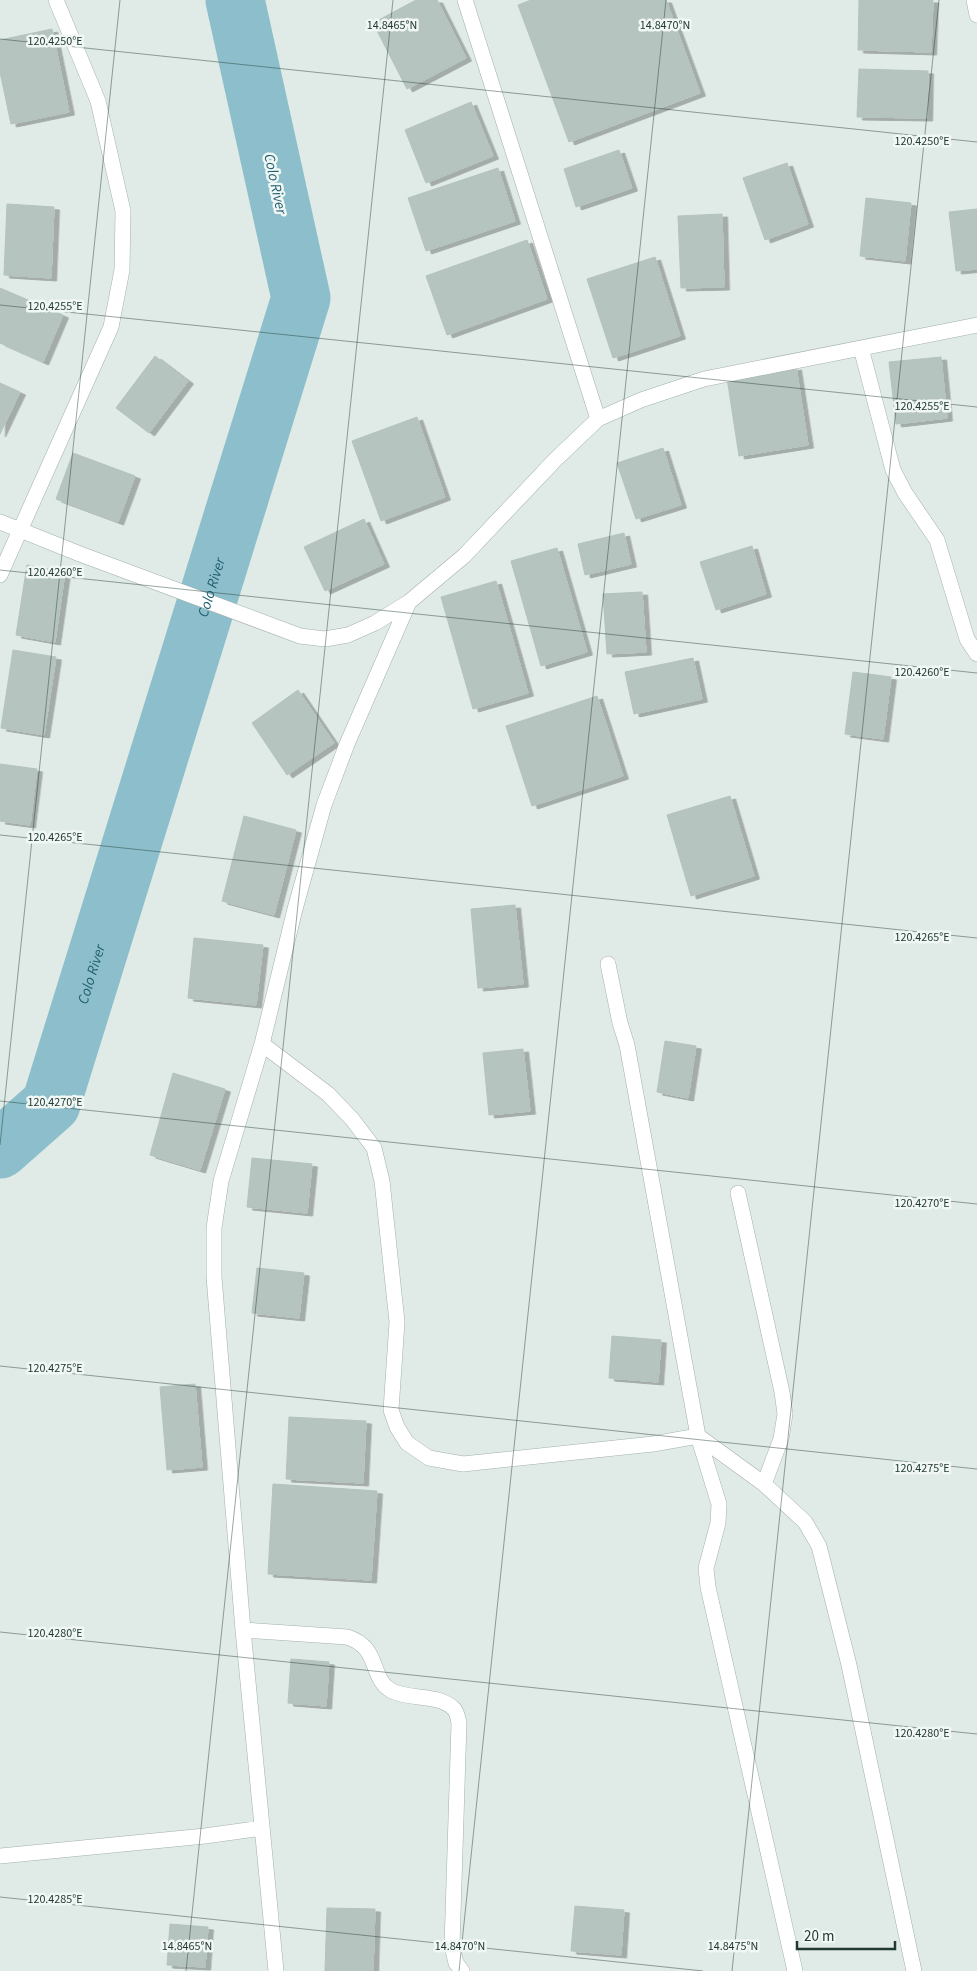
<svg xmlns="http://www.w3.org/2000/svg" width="977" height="1971" font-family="'Source Sans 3',sans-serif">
  <defs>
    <filter id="shadow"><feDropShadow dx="5.5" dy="3" stdDeviation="0" flood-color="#0004"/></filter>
  </defs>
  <rect width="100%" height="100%" fill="#e0eae6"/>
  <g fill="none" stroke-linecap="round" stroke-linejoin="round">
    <!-- river -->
    <path stroke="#8cbfcb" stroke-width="59" id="s1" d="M0 1149 51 1104 301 298 235 0"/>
  </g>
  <!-- building -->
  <path fill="#b6c4bf" stroke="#b3c3bd" filter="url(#shadow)" d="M416 0H437L466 58 407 89 373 23Z
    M531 0H666L700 93 569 142 518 5Z
    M859 0H933L931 52 858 50Z
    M52 29 69 112 11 124 0 72V40Z
    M859 69 928 71 927 118 857 117Z
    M471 102 493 156 426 183 405 130Z
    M619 150 632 188 576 207 564 169Z
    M787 163 808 224 765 240 743 178Z
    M498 168 515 221 426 251 408 198Z
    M866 198 911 203 905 261 860 256Z
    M7 204 54 207 51 278 4 275Z
    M977 209V269L956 271 949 212Z
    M722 214 724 287 681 288 678 216Z
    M527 240 547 299 447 335 426 276Z
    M655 257 680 336 613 358 587 279Z
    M0 288 63 315 43 362 0 343Z
    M155 356 188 381 149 433 116 408Z
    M941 357 947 418 896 424 889 362Z
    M796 367 808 445 739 456 727 378Z
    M0 383 20 392 0 434Z
    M417 417 445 497 381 521 352 441Z
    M663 448 681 505 636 519 617 463Z
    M73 453 135 476 118 522 56 499Z
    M364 519 384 564 325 591 304 547Z
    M624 533 631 564 585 575 578 544Z
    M752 546 766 594 716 610 700 562Z
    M557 548 587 652 541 666 511 561Z
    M27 565 65 572 55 642 16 635Z
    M496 581 528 693 473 709 441 597Z
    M642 592 646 652 607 654 603 594Z
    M13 650 56 657 44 735 1 728Z
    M693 658 702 699 634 714 625 672Z
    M853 672 891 677 883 739 845 734Z
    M298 690 334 743 287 775 252 723Z
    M597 696 623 776 532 806 506 726Z
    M0 764 37 769 30 825 0 821Z
    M730 796 754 876 691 896 667 815Z
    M244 816 296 830 274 915 222 901Z
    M515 905 523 984 478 988 471 909Z
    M194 938 263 945 256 1005 188 998Z
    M665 1041 696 1046 688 1098 657 1092Z
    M523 1049 530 1111 489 1115 483 1053Z
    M173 1073 225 1089 200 1170 150 1155Z
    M252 1158 312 1164 307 1213 247 1207Z
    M257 1268 304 1273 299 1318 252 1313Z
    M612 1336 661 1340 658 1382 609 1378Z
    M195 1384 202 1467 167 1470 160 1387Z
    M289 1417 366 1421 363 1483 286 1479Z
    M273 1484 377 1491 371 1580 268 1574Z
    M291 1659 329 1662 326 1706 288 1703Z
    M575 1906 624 1910 621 1955 571 1951Z
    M327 1908 375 1909 373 1971H325Z
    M170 1924 208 1927 205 1967 167 1965Z"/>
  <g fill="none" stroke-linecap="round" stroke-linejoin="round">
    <!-- minor casing -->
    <g stroke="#a3b1ad" stroke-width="16">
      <path id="minor" d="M465 0 598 419
        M974 0 977 15
        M861 348 893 470 905 493 937 540 967 639 977 654
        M0 522 80 554 300 636 325 639 348 635 375 623 409 602 464 556 555 460 598 419 641 400 704 379 977 325
        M0 575 111 327 122 270 123 211 98 101 56 0
        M608 964 620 1023 627 1045 698 1436 719 1504 718 1523 706 1568 708 1587 795 1971
        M262 1044 328 1094 352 1119 374 1148 382 1181 397 1322 391 1410 397 1427 407 1443 429 1458 463 1464 653 1444 698 1436 764 1484 805 1522 819 1546 849 1665 914 1971
        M738 1193 782 1392 785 1414 781 1439 764 1484
        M243 1630 347 1637C381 1647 369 1679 392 1691 410 1700 440 1694 454 1709 457 1712 458 1718 459 1723L452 1946 456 1963 462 1971
        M0 1856 205 1836 262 1828
        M276 1971 243 1630 214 1277V1228L221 1181 262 1044 295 909 324 805 347 744 409 602"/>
    </g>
    <!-- minor -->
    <use href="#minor" stroke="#fff" stroke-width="15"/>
  </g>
  <!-- ticks -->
  <path fill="none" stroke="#223933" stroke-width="1" stroke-opacity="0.45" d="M0 39 977 142M0 305 977 407M0 570 977 673M0 835 977 938M0 1101 977 1204M0 1145 120 0M0 1366 977 1469M0 1632 977 1734M0 1897 703 1971M186 1971 393 0M459 1971 666 0M732 1971 939 0"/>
  <g text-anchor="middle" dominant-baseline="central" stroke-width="5" stroke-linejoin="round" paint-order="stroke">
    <!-- water labels -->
    <g font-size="15" font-style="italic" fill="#215f6f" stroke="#f0f7f4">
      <text transform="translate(275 184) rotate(78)">Colo River</text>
      <text stroke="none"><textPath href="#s1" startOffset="609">Colo River</textPath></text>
      <text stroke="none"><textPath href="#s1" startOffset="204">Colo River</textPath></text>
    </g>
  </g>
  <g font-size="12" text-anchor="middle" fill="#223933" stroke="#f0f7f4" stroke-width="5" stroke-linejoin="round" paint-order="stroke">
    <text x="392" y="29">14.8465°N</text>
    <text x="665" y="29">14.8470°N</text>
    <text x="55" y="45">120.4250°E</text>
    <text x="922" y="145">120.4250°E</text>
    <text x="55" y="310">120.4255°E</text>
    <text x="922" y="410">120.4255°E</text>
    <text x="55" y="576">120.4260°E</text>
    <text x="922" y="676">120.4260°E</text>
    <text x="55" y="841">120.4265°E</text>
    <text x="922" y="941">120.4265°E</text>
    <text x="55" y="1106">120.4270°E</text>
    <text x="922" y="1207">120.4270°E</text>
    <text x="55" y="1372">120.4275°E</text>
    <text x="922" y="1472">120.4275°E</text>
    <text x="55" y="1637">120.4280°E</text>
    <text x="922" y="1737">120.4280°E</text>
    <text x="55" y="1903">120.4285°E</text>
    <text x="187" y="1950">14.8465°N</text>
    <text x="460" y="1950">14.8470°N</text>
    <text x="733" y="1950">14.8475°N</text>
  </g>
  <!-- scale -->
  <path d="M797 1941v8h98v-8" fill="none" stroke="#223933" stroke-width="2.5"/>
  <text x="804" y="1941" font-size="15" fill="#223933" stroke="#f0f7f4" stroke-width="4" paint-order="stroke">20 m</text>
</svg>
